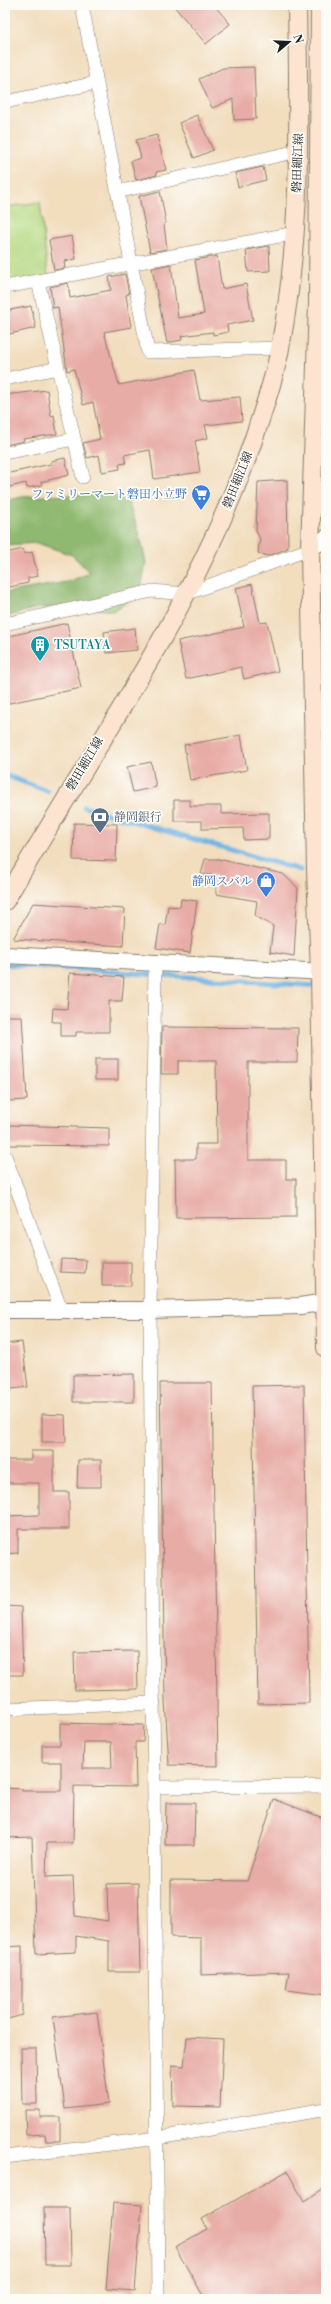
<svg xmlns="http://www.w3.org/2000/svg" width="331" height="2304" font-family="'Libre Bodoni','Noto Serif JP',serif">
  <rect width="100%" height="100%" fill="#fdfcf7"/>
  <filter id="ink" filterUnits="userSpaceOnUse"><feTurbulence type="fractalNoise" baseFrequency=".025" numOctaves="2"/><feDisplacementMap in="SourceGraphic" scale="8" xChannelSelector="R" yChannelSelector="G"/><feConvolveMatrix kernelMatrix="1 2 1 2 8 2 1 2 1" color-interpolation-filters="sRGB"/></filter>
  <filter id="wash" filterUnits="userSpaceOnUse"><feTurbulence type="fractalNoise" baseFrequency=".012" numOctaves="4" result="noise"/><feDisplacementMap in="SourceGraphic" scale="16" xChannelSelector="R" yChannelSelector="G"/><feGaussianBlur stdDeviation="0.9" result="paint"/><feColorMatrix in="noise" values="0 0 0 0 0 0 0 0 0 0 0 0 0 0 0 0 0 1.4 0 .05"/><feComposite in="paint" operator="in"/></filter>
  <g filter="url(#wash)">
    <rect width="100%" height="100%" fill="#f2ddbd"/>
    <!-- green -->
    <path fill="#b4d881" stroke="#687a4e" d="M40 202 48 277 5 287V207Z"/>
    <!-- forest -->
    <path fill="#8fb86f" stroke="#566a46" d="M91 494 116 496 128 502 139 532 146 563 140 594 113 611 84 607 37 608 5 617V593L67 582 90 573 72 555 37 543 5 545V501L22 497Z"/>
    <g fill="none" stroke-linecap="round" stroke-linejoin="round">
      <!-- stream -->
      <path stroke="#6cb1e2" stroke-width="5" d="M5 775 47 791
        M84 807 300 870
        M5 964 317 986"/>
    </g>
    <g id="blocks">
      <!-- building -->
      <path fill="#e8aca6" fill-rule="evenodd" d="M173 5H214L230 24 206 44Z
        M254 67 256 119 234 120 233 99 212 108 199 79 223 68Z
        M197 115 213 150 194 158 179 123Z
        M157 135 166 170 156 172 157 175 136 180 131 161 141 158 136 140Z
        M263 167 266 180 238 187 235 173Z
        M160 191 166 223 164 224 167 249 150 252 139 196Z
        M72 236 76 259 64 261 65 268 54 270 49 240Z
        M269 246 270 271 248 272 246 250Z
        M217 256 222 289 246 284 253 320 227 325 228 332 213 335V332L181 336 182 340 167 343 152 268 171 264 178 318 204 314 195 260Z
        M125 274 129 294 126 295 131 327 104 332 119 385 194 370 200 400 240 397 242 421 205 425 208 438 195 441 200 472 154 479 150 450 124 455 126 463 119 464 120 469 102 472 99 455 87 458 83 443 100 439 93 402 83 405 74 369 67 371 58 307 53 308 50 287 68 283 70 298 111 290 109 277Z
        M31 306 36 328 5 335V311Z
        M47 390 51 416 54 415 57 434 23 439 24 441 5 445V426L10 424 5 395Z
        M65 458 69 475 41 482 42 485 27 488 26 483 5 488V474L51 464V461Z
        M287 480 288 548 268 556 258 553 260 539 256 531 258 482Z
        M23 549 24 554 32 552 38 576 28 578V583L5 588V553Z
        M252 584 260 623 267 622 278 671 244 679 241 667 186 679 178 641 244 627 236 588Z
        M67 623 81 688 5 704V637Z
        M135 628 137 650 106 653 104 632Z
        M241 735 247 770 190 780 184 745Z
        M151 762 156 787 133 792 127 767Z
        M174 800H190V806H221V814L269 813V839L244 840 243 828 202 829V821H174Z
        M74 823 117 824 116 861 73 860Z
        M205 859H218L283 874 298 888 294 956 270 952 273 926 255 916 257 901 216 894V875H201Z
        M181 899 197 901 190 953 156 948 160 924 165 925 168 906 180 907Z
        M33 903 125 909 123 946 13 939Z
        M70 973 124 977 122 1001H109V1032H76V1036H61V1022H52L53 1008 67 1009Z
        M5 1016H22L27 1100 8 1101 7 1070H5Z
        M162 1027 298 1028 297 1062H248V1160H286V1179H296V1217L176 1218 175 1159H196V1144H217L216 1061H178V1074H161Z
        M95 1059H118V1080H95Z
        M8 1125 109 1128V1146L8 1145Z
        M61 1259 86 1260 85 1273 60 1272Z
        M102 1262H131V1286H102Z
        M22 1342 28 1387 5 1390V1344Z
        M134 1374V1402H73V1375Z
        M160 1383H212L218 1766 169 1765 165 1701Z
        M304 1385 309 1703 258 1704 252 1386Z
        M42 1414 65 1415 66 1442H42Z
        M31 1451H54V1492H69V1529H18V1553L5 1554V1516L39 1515V1483H5V1460H31Z
        M78 1460H101V1487H77Z
        M5 1606 21 1607 23 1675H5Z
        M137 1651 138 1689 75 1690 74 1652Z
        M60 1723 144 1725 143 1742H135L136 1787 74 1786 73 1843H47L46 1877 73 1876 75 1916 108 1921 107 1884 138 1883 140 1972H109V1941L76 1936V1952L36 1954 32 1837 5 1838V1788L22 1789V1791H61V1762H42V1745H60ZM84 1742H111L112 1768H83Z
        M274 1799 326 1819V1995L286 1990 289 1972 201 1975V1938L171 1937V1880L247 1881Z
        M166 1803H195L194 1845H165Z
        M22 1946V2015L5 2020V1947Z
        M97 2012 109 2104 65 2109 53 2017Z
        M187 2037 223 2039 220 2107 173 2106 172 2065 184 2066Z
        M21 2048H36L37 2104H22Z
        M25 2110H40V2117H60V2141H46L45 2134 26 2135Z
        M287 2171 304 2201 326 2187V2299H205L175 2247 207 2229 202 2219Z
        M113 2203 142 2205 135 2291 106 2289Z
        M44 2208H70L71 2265H45Z"/>
    </g>
  </g>
  <g filter="url(#ink)">
    <use href="#blocks" fill-opacity="0" stroke="#877c6c" stroke-width="1"/>
    <g fill="none" stroke-linecap="round" stroke-linejoin="round">
      <!-- minor casing -->
      <g stroke="#877c6c" stroke-width="14">
        <path id="minor" d="M82 5 148 352 280 348
          M5 102 96 83
          M117 192 298 151
          M38 281 83 477
          M5 287 296 233
          M5 379 58 368
          M5 453 74 439
          M5 624 152 591 186 594 310 549
          M155 964 150 1310 158 2299
          M5 1156 61 1310
          M5 1709 154 1703
          M155 1787 326 1786
          M5 2157 158 2138 326 2109"/>
      </g>
      <!-- tertiary casing -->
      <g stroke="#877c6c" stroke-width="18">
        <path id="tertiary" d="M310 549 326 538
          M5 955 326 972
          M5 1310H150L300 1306 326 1302"/>
      </g>
      <!-- secondary casing -->
      <g stroke="#877c6c" stroke-width="20">
        <path id="secondary" d="M320 5 318 303 310 549 316 870 320 972 326 1348
          M5 901C93 748 200 601 256 432 265 404 275 377 280 348 302 235 299 120 297 5"/>
      </g>
      <!-- minor -->
      <use href="#minor" stroke="#fff" stroke-width="13"/>
      <!-- tertiary -->
      <use href="#tertiary" stroke="#fff" stroke-width="16"/>
      <!-- secondary -->
      <use href="#secondary" stroke="#fde4d1" stroke-width="18"/>
    </g>
  </g>
  <!-- icons -->
  <defs>
    <g id="supermarket-pin" transform="scale(1)"><path d="M0 17L-7.5 6A9.5 9.5 0 1 1 7.5 6Z" fill="#3f7fe0" stroke="#fdfcf7"/><path d="M-6-5.5h2.5l.6 2H6L4.5 2H-2.5L-4.4-4H-6ZM-1.5 3.2a1.3 1.3 0 1 0 .1 0ZM3 3.2a1.3 1.3 0 1 0 .1 0Z" fill="#fff"/></g>
    <g id="building-pin" transform="scale(1)"><path d="M0 17L-7.5 6A9.5 9.5 0 1 1 7.5 6Z" fill="#0f9aa8" stroke="#fdfcf7"/><path d="M-4-6H4V6H1V3H-1V6H-4ZM-2.5-4.3h1.7v1.8h-1.7ZM.8-4.3h1.7v1.8H.8ZM-2.5-1h1.7V.8h-1.7ZM.8-1h1.7V.8H.8Z" fill="#fff"/></g>
    <g id="bank-pin" transform="scale(1)"><path d="M0 17L-7.5 6A9.5 9.5 0 1 1 7.5 6Z" fill="#5c6f8a" stroke="#fdfcf7"/><path d="M-6-4H6V4H-6ZM0-2.3a2.3 2.3 0 1 0 0 4.6a2.3 2.3 0 1 0 0-4.6Z" fill="#fff"/></g>
    <g id="shop-pin" transform="scale(1)"><path d="M0 17L-7.5 6A9.5 9.5 0 1 1 7.5 6Z" fill="#3f7fe0" stroke="#fdfcf7"/><path d="M-5-2.5h2.3a2.7 3.5 0 0 1 5.4 0H5L5.5 6h-11ZM-1.5-2.5h3a1.5 2.3 0 0 0-3 0Z" fill="#fff"/></g>
  </defs>
  <g fill-rule="evenodd">
    <use href="#supermarket-pin" x="201" y="494"/>
    <use href="#building-pin" x="40" y="645"/>
    <use href="#bank-pin" x="100" y="817"/>
    <use href="#shop-pin" x="266" y="881"/>
  </g>
  <g text-anchor="middle" dominant-baseline="central" stroke-width="3.5" stroke-linejoin="round" paint-order="stroke">
    <!-- street labels -->
    <g font-size="12" fill="#1c1c1c" stroke="#fdfcf7">
      <text transform="translate(298 163) rotate(-88)">磐田細江線</text>
      <text transform="translate(238 480) rotate(-68)">磐田細江線</text>
      <text transform="translate(85 764) rotate(-59)">磐田細江線</text>
    </g>
    <!-- shop labels -->
    <g font-size="12" fill="#366cbe" stroke="#fdfcf7" text-anchor="end">
      <text x="187" y="494">ファミリーマート磐田小立野</text>
      <text x="252" y="881">静岡スバル</text>
    </g>
    <!-- culture labels -->
    <g font-size="12" fill="#0d838f" stroke="#fdfcf7" text-anchor="start">
      <text x="54" y="645">TSUTAYA</text>
    </g>
    <!-- service labels -->
    <g font-size="12" fill="#4e5e75" stroke="#fdfcf7" text-anchor="start">
      <text x="114" y="817">静岡銀行</text>
    </g>
  </g>
  <!-- margin -->
  <rect width="331" height="2304" fill="none" stroke="#fdfcf7" stroke-width="20"/>
  <!-- north arrow -->
  <g transform="translate(289 42) rotate(71)" stroke="#fdfcf7" stroke-width="3" paint-order="stroke">
  <path d="M0-3L7 15L0 10L-7 15Z" fill="#1c1c1c"/>
  <text y="-6" font-size="11" font-weight="bold" text-anchor="middle" fill="#1c1c1c">N</text>
  </g>
</svg>
